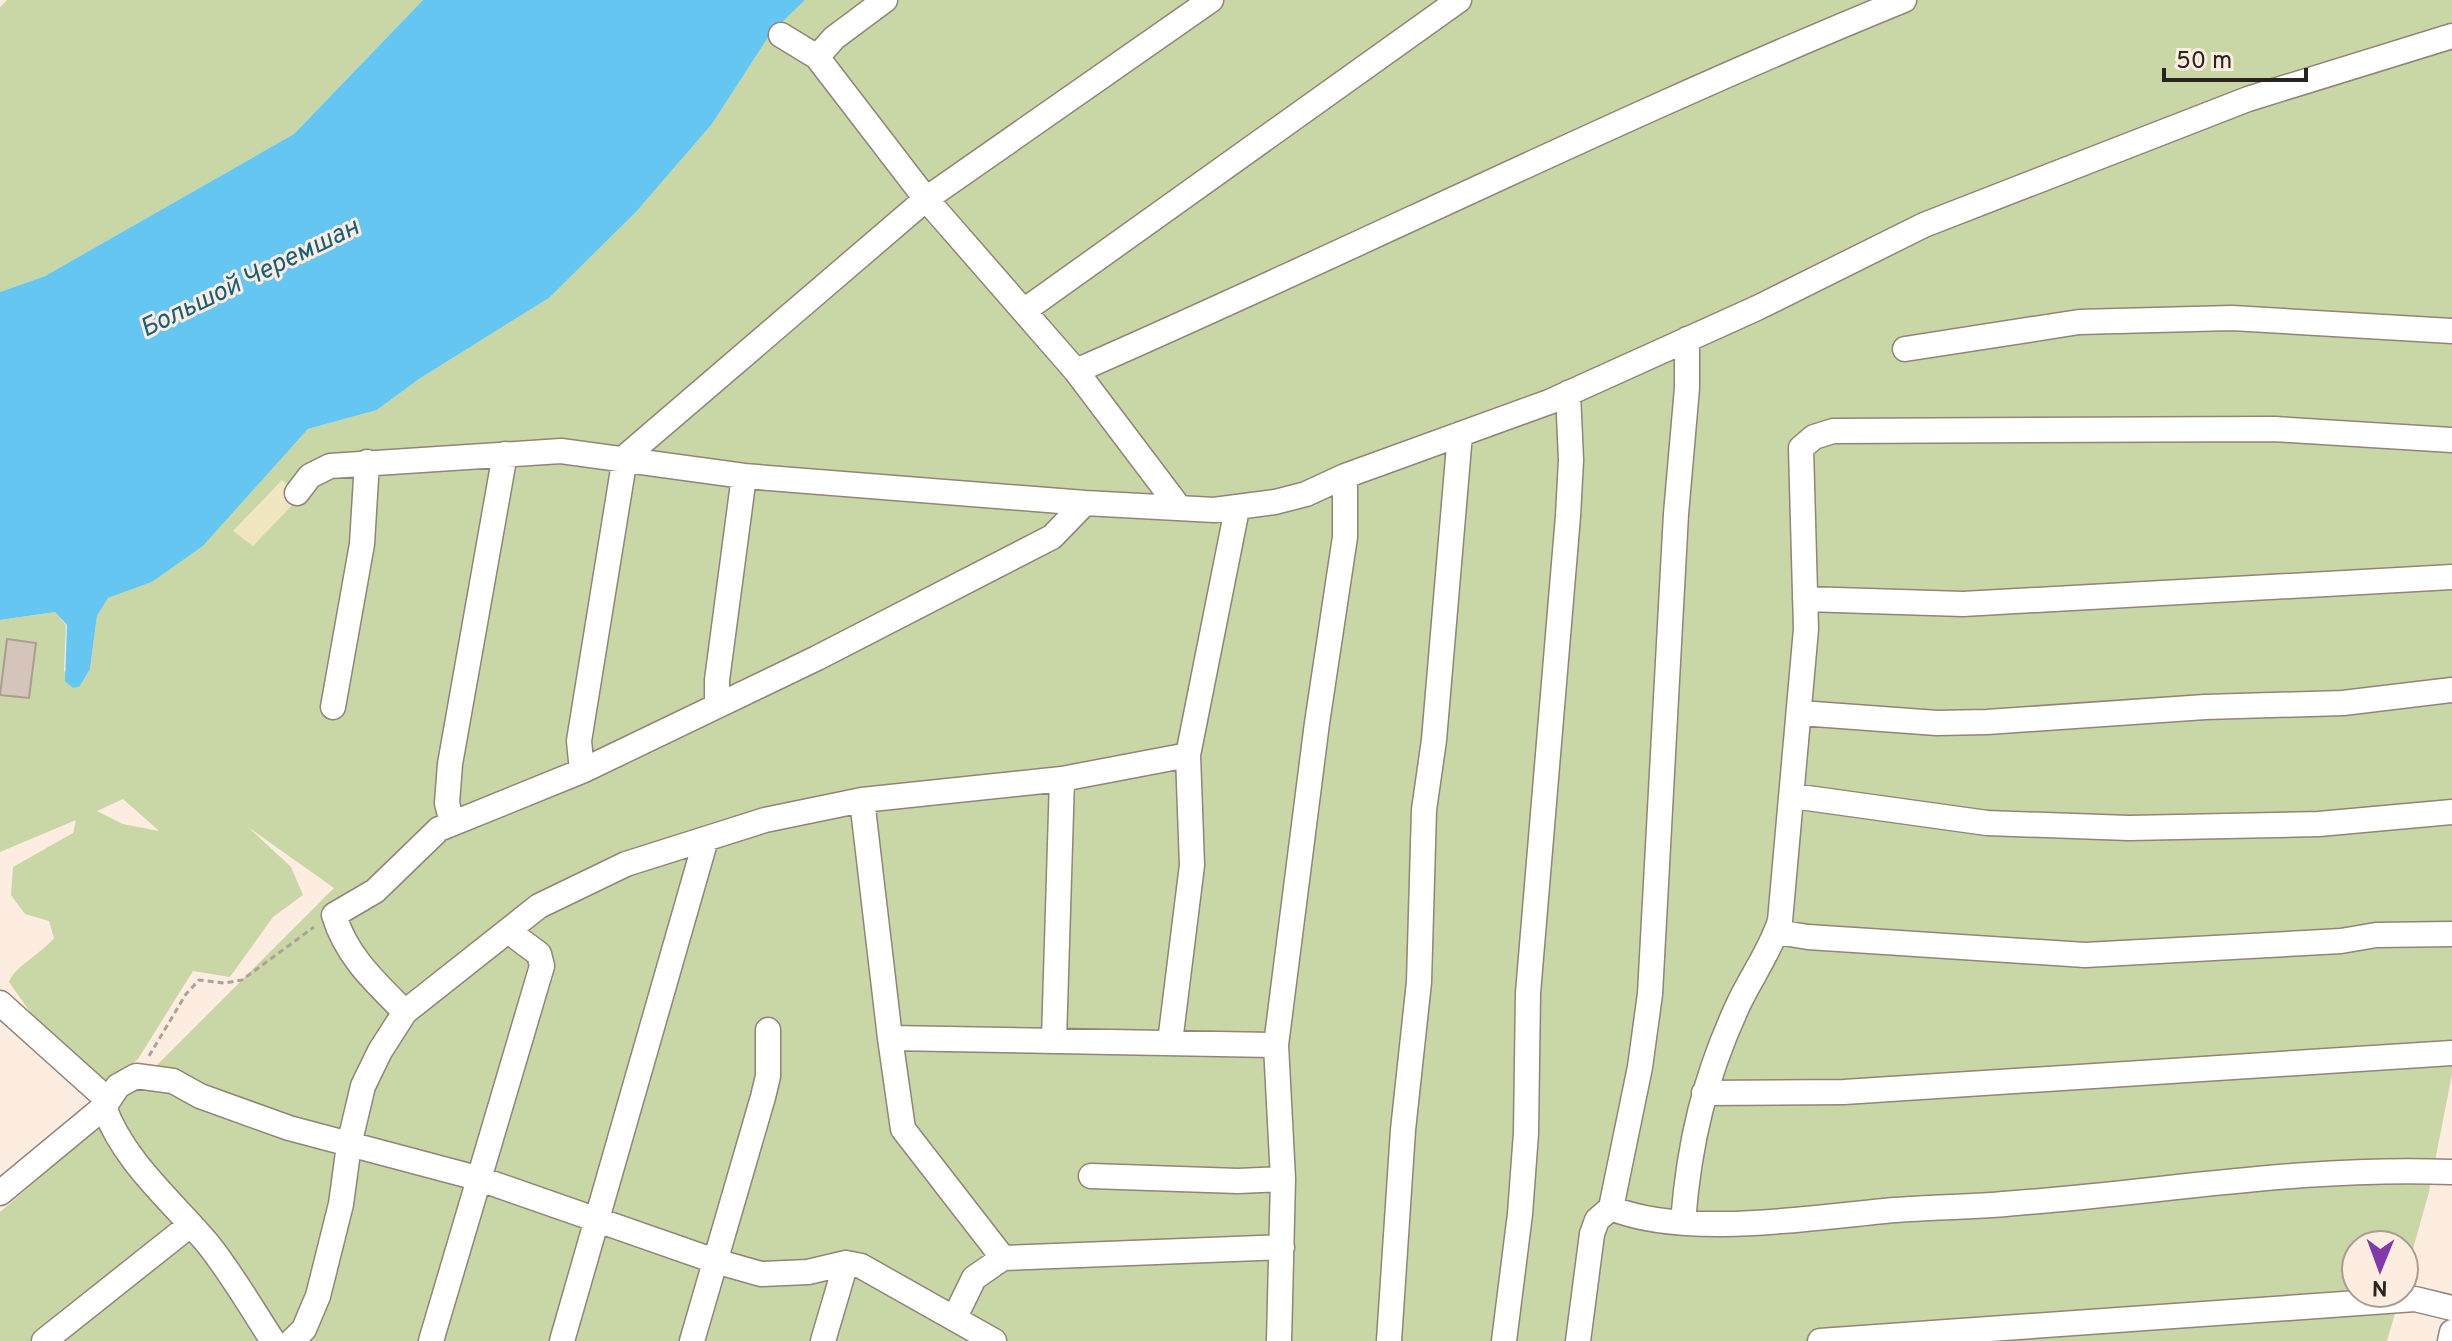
<svg xmlns="http://www.w3.org/2000/svg" width="2452" height="1341" font-family="Overpass,sans-serif">
  <rect width="100%" height="100%" fill="#fdece0"/>
  <!-- green -->
  <path fill="#c8d7a5" fill-rule="evenodd" d="M7 0H423L294 134 45 276 0 292V7Z
    M805 0H2452V1074L2429 1192 2404 1281V1245H2356V1293H2401L2387 1341H0V1212L72 1150 334 888 248 827 291 867 303 895 273 917 230 977 193 971 138 1059 105 1086 40 1026 9 982C14 967 41 954 54 938L49 921 25 914 11 895 13 867 73 833 76 820 0 852V620L55 612 66 625 64 671 80 686 90 669 97 616 108 598 152 582 203 546 308 429 377 410 419 379 549 298 636 212 712 124 771 33ZM123 799 158 830V831L123 824 97 811Z"/>
  <!-- sand -->
  <path fill="#f0e6c1" d="M282 480 301 496 253 546 233 531Z"/>
  <!-- water -->
  <path fill="#65c7f1" d="M423 0H805L771 33 712 124 636 212 549 298 419 379 377 410 308 429 203 546 152 582 108 598 97 616 90 669 80 686 73 688 65 681 67 625 55 612 0 620V292L45 276 294 134Z"/>
  <!-- building -->
  <path fill="#d5c4b9" stroke="#ac9c91" stroke-width="2" d="M7 639 36 643 29 698 0 695Z"/>
  <g fill="none" stroke-linecap="round" stroke-linejoin="round">
    <!-- minor casing -->
    <g stroke="#938378" stroke-width="27">
      <path id="minor" d="M781 35 817 57 926 199 1076 371 1178 506
        M817 57 834 38 885 0
        M1025 310 1459 0
        M1905 349 2079 322 2232 318 2452 331
        M1076 371C1353 250 1624 114 1904 0
        M297 493 310 476 330 466 561 451 744 476 1085 503 1214 510 1275 502 1306 494 1345 476 1549 402 1757 308 1924 225 2248 99 2452 36
        M1805 599 1963 604 2452 577
        M717 704V680L744 476
        M333 707 362 544 367 462
        M1800 713 1937 723 1987 722 2205 707 2343 703 2452 690
        M582 771 579 741 625 457 926 199 1211 0
        M1793 796 1987 823 2129 828 2319 824 2452 812
        M862 800 890 1038
        M452 823 447 803 450 764 505 454
        M1777 932 1808 937 2085 955 2341 941 2376 935 2452 934
        M0 1003 108 1100
        M405 1012C376 983 346 956 334 915L375 891 439 829 582 771 817 658 1052 537 1085 503
        M1054 1040 1062 779
        M1170 1042 1192 865 1188 755
        M1704 1093 1844 1092 2452 1053
        M1091 1176 1238 1181 1283 1179
        M0 1193 104 1107
        M1611 1208C1687 1239 1813 1217 1895 1210 1935 1207 1976 1207 2016 1203 2162 1192 2305 1166 2452 1172
        M1683 1222C1689 1142 1705 1076 1739 1003 1753 974 1770 951 1780 921L1806 629 1801 448 1814 437 1833 431 2274 429 2452 440
        M1003 1258 903 1129 890 1038 1276 1045
        M955 1317 974 1278 1003 1258 1282 1247
        M44 1341 190 1225
        M273 1341C252 1309 232 1274 208 1244 171 1200 124 1162 104 1107L118 1086 136 1076 173 1081 200 1096 289 1128 477 1178 715 1261 761 1274 808 1272 846 1263 861 1266 994 1341
        M292 1341 304 1329 318 1296 341 1204 349 1145 363 1086 380 1051 405 1012 539 906 626 864 765 820 862 800 1062 779 1188 755 1237 509
        M431 1341 542 966 539 954 508 931
        M562 1341 706 839
        M692 1341 763 1097 768 1076V1030
        M823 1341 846 1263
        M1279 1341 1283 1179 1276 1045 1317 723 1345 537V476
        M1389 1341 1403 1130 1419 982 1424 810 1434 740 1460 434
        M1504 1341 1520 1214 1526 1133 1528 993 1568 516 1571 460 1568 393
        M1578 1341 1592 1234 1597 1220 1611 1208 1640 1067 1650 994 1676 514 1687 388V339
        M1820 1341 2415 1299 2452 1308
        M2450 1341 2452 1332"/>
    </g>
    <!-- path -->
    <path stroke="#aea198" stroke-width="3" stroke-dasharray="6 4" stroke-linecap="butt" d="M149 1056 186 994 199 980 224 983 242 980 314 927"/>
    <!-- minor -->
    <use href="#minor" stroke="#fff" stroke-width="24"/>
  </g>
  <g text-anchor="middle" dominant-baseline="central" stroke-width="6" stroke-linejoin="round" paint-order="stroke">
    <!-- water labels -->
    <g font-size="26" font-style="italic" fill="#115f7c" stroke="#fdece0">
      <text transform="translate(250 279) rotate(-26)">Большой Черемшан</text>
    </g>
  </g>
  <!-- north arrow -->
  <g transform="translate(2380 1269) rotate(181)"><circle r="38" fill="#fdece0" stroke="#a99c93" stroke-width="2"/>
  <path d="M0-6L14 30L0 20L-14 30Z" fill="#8439aa"/>
  <text y="-12" font-size="22" font-weight="bold" text-anchor="middle" fill="#2a2420">N</text>
  </g>
  <!-- scale -->
  <path d="M2164 68v12h142v-12" fill="none" stroke="#2a2420" stroke-width="4"/>
  <text x="2176" y="68" font-size="24" fill="#2a2420" stroke="#fdece0" stroke-width="6" paint-order="stroke">50 m</text>
</svg>
